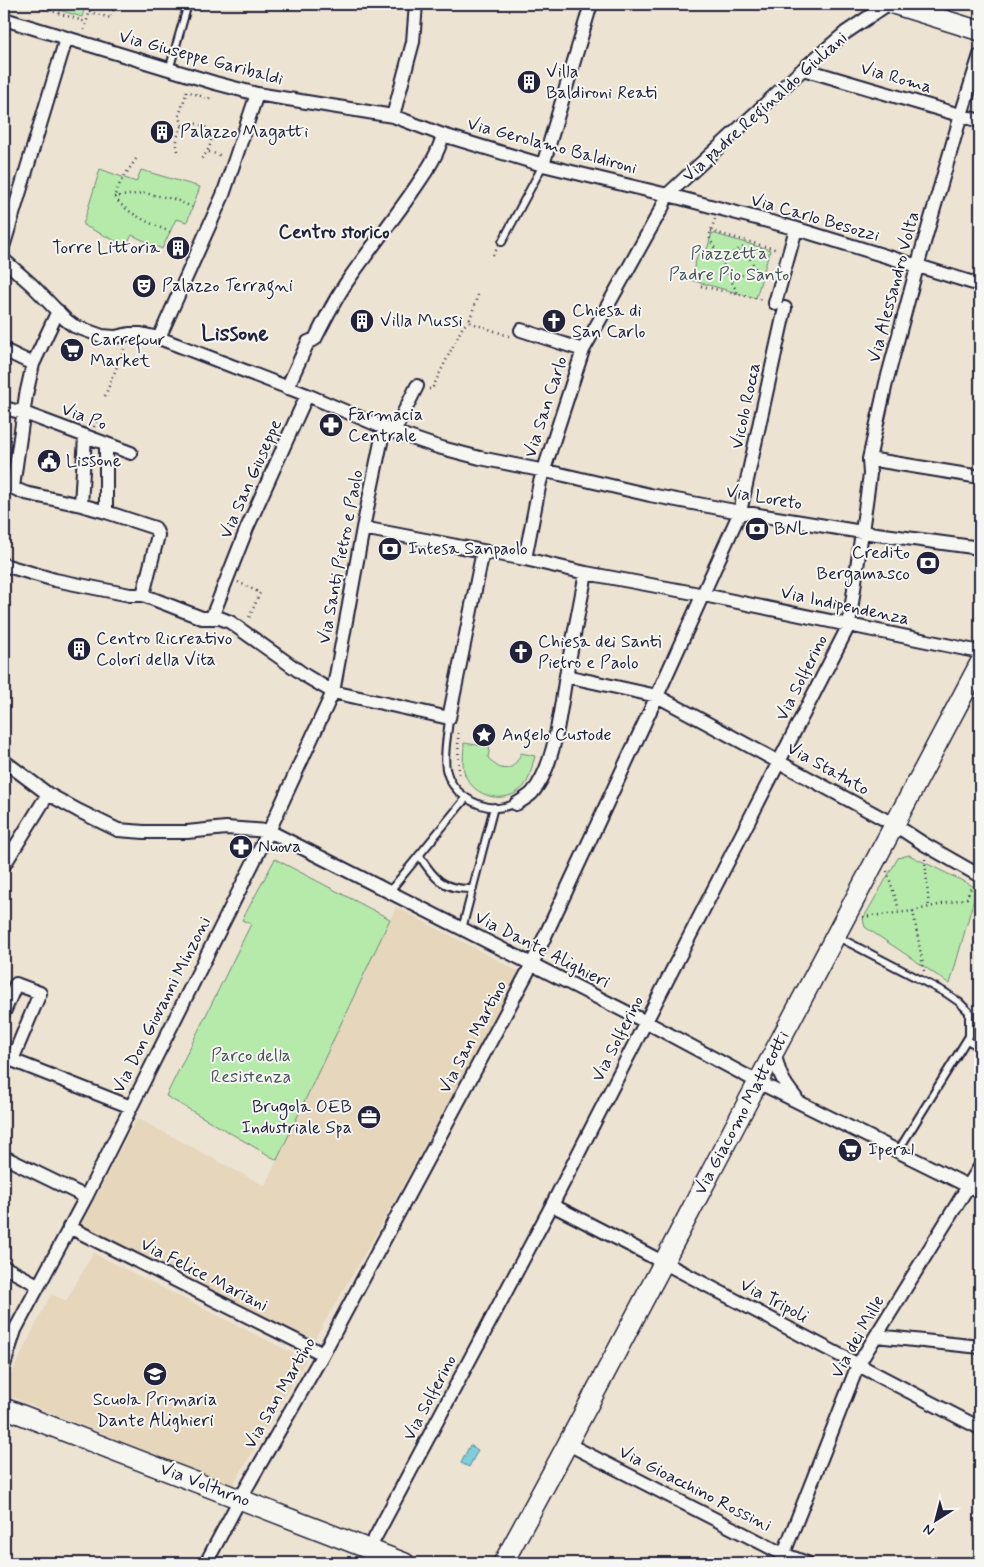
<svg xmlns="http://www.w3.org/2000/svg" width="984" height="1567" font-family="Mynerve,sans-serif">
  <rect width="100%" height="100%" fill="#ece3d2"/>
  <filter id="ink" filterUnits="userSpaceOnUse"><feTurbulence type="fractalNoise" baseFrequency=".02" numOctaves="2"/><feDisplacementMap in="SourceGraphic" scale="10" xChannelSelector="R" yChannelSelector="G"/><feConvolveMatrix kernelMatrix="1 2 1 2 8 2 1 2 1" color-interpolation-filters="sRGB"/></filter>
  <g filter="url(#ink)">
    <!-- built -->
    <path fill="#e5d6bc" d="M396 907 520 972 371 1243 314 1340 81 1225 137 1118 265 1186Z
      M93 1253 306 1360 233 1485 9 1396 5 1387 51 1294 66 1301Z"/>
    <!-- green -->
    <path fill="#b6eaab" stroke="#6c8673" d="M39 4H86L82 17Z
      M100 169 136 182 141 170 200 187 187 222 176 219 162 249 132 235 126 246 83 225Z
      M712 233 770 250 756 298 690 280 699 251 706 253Z
      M464 743 490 747 488 757C500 774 514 772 521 753L535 756C532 764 531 775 527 782 512 805 478 801 466 777 461 767 464 753 464 743Z
      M909 855 977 888 950 984 865 927 863 919 898 858Z
      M275 859 390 919 277 1160 166 1096 251 924 242 920Z"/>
    <!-- water -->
    <path fill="#7eced9" stroke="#59899a" d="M470 1445 478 1450 469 1467 461 1463Z"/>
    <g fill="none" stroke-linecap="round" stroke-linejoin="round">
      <!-- lane casing -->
      <g stroke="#22223b" stroke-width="10">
        <path id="lane" d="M169 70 188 4
          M502 242 543 165
          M449 718C448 735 443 752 446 769 451 792 474 807 497 808 504 808 510 805 516 804
          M419 855C434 879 443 890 473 889
          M389 892 466 798
          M462 929 494 807
          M838 937 946 993 959 1002 969 1012V1036L898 1151
          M967 1040 980 1047"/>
      </g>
      <!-- street casing -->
      <g stroke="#22223b" stroke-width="16">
        <path id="street" d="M4 19 215 83 257 94 393 116 443 135 543 165 680 198 794 228 980 285
          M803 69 980 121
          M393 116 413 42 416 4
          M543 165 591 4
          M4 244 66 39
          M4 260 32 285 66 320 74 326 102 336 115 337 129 334H141L159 338 307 395 394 432 438 447 480 458 560 474 650 495 740 512 862 532 980 548
          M775 303 796 229
          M521 330 583 350
          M159 338 223 195 257 94
          M4 350 33 364
          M287 388 308 342 315 339C326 317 337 295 351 276 373 245 396 216 417 185 428 169 438 154 443 135
          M4 408 24 413 131 453
          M394 432 417 386
          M85 436 81 505 106 512V444
          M869 459 980 477
          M4 484 25 493 81 505
          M13 487 26 395 33 364 58 311
          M106 512 155 528 158 535 143 595
          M363 528 525 559 586 573 694 593 980 652
          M525 559 540 482 583 350 663 206 667 195 803 69 845 33 888 4
          M4 565 55 580 130 595H143L202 618H220L230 622 306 676 333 692 449 718 483 551
          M586 573 566 676 657 696 895 825 924 844 980 876
          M212 617 247 528 307 395
          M4 761 48 794 79 811 118 830 144 832H187L226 828 269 831 646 1022 758 1082 968 1186 980 1190
          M516 804C521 801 528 797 532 793 555 767 560 710 566 676
          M4 865 48 794
          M4 1012 16 984 40 993 12 1060
          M774 1051C779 1073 781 1080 796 1098
          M4 1057 131 1107
          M4 1157 86 1197
          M552 1205C696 1278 837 1355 980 1428
          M69 1227 323 1354
          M4 1267 38 1285
          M876 1336 980 1347
          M4 1365 15 1330 86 1197 269 831 333 692 363 528 384 428
          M568 1444 783 1554 807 1563
          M369 1549 552 1205 849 625 870 474 869 459 886 383 917 267 961 115 980 55
          M206 1563 240 1499 323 1354 532 964 657 696 740 512 785 308
          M780 1563 858 1365 980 1167"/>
      </g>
      <!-- secondary casing -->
      <g stroke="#22223b" stroke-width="22">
        <path id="secondary" d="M893 4 980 31
          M4 1408 405 1563
          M503 1563C590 1405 673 1244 757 1084 831 943 906 803 980 663"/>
      </g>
      <!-- path -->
      <path stroke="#22223b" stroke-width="2.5" stroke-dasharray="1 4" stroke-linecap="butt" d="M30 4 86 22
        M51 11 53 4
        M89 12 111 18 115 4
        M84 30 92 4
        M183 125 179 116 187 91 209 99 211 95
        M178 151C175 141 178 133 183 125 211 118 220 140 201 159
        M209 152 223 156
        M136 159 121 181 114 197C129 215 150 223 170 232
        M114 197 144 193 174 199 192 207
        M715 219 709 237 738 294
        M711 231 778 250
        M493 255 497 249
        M720 259 744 247 755 268 731 281
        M701 286 763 300
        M478 295 469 322 509 336
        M429 389H432L463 326 469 322
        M105 396 124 349
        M94 427 97 419
        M238 582 260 593 248 620
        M458 733 459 775
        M925 859 929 908
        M887 871 900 913
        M913 911 924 971
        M863 917 913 911 967 898 972 885"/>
      <!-- lane -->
      <use href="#lane" stroke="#f6f6f2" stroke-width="6"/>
      <!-- street -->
      <use href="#street" stroke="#f6f6f2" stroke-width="12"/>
      <!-- secondary -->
      <use href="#secondary" stroke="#f6f6f2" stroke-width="19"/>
    </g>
  </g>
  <!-- icons -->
  <defs>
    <g id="building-disc" transform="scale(1.25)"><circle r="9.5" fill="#22223b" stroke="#f6f6f2"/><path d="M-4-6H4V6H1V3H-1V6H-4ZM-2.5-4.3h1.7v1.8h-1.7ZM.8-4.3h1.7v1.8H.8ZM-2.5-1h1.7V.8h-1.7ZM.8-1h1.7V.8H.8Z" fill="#fff"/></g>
    <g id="theatre-disc" transform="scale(1.25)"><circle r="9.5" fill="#22223b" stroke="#f6f6f2"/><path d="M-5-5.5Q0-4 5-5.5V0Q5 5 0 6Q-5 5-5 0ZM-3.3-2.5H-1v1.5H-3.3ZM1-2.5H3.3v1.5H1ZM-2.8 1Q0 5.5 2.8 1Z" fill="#fff"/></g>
    <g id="church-disc" transform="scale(1.25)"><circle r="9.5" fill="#22223b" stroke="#f6f6f2"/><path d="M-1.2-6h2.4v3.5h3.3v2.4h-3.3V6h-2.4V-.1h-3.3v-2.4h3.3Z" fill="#fff"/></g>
    <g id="supermarket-disc" transform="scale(1.25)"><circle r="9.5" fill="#22223b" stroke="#f6f6f2"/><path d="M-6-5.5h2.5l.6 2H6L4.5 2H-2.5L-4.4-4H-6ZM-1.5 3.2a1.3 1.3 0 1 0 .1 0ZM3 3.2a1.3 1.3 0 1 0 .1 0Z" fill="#fff"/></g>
    <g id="pharmacy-disc" transform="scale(1.25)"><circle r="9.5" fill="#22223b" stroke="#f6f6f2"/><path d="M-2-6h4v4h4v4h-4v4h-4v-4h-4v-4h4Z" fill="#fff"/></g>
    <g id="civic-disc" transform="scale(1.25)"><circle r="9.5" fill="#22223b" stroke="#f6f6f2"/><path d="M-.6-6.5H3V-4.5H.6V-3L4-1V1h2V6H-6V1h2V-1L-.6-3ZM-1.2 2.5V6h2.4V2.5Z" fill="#fff"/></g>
    <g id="bank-disc" transform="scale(1.25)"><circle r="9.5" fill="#22223b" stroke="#f6f6f2"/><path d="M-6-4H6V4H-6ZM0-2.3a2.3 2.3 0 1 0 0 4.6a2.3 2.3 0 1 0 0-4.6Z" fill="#fff"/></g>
    <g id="sight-disc" transform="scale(1.25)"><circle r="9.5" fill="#22223b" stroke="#f6f6f2"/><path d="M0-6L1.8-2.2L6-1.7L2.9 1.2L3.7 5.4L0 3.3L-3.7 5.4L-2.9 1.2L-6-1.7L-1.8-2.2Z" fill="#fff"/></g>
    <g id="office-disc" transform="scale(1.25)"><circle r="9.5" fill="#22223b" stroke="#f6f6f2"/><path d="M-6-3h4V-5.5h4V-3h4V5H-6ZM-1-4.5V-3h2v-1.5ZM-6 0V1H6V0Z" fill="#fff"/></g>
    <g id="school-disc" transform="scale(1.25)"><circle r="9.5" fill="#22223b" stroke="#f6f6f2"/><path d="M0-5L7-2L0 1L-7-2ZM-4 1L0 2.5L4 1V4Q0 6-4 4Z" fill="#fff"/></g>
  </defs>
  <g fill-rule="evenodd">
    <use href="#building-disc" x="529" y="82"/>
    <use href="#building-disc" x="162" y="132"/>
    <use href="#building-disc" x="178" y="248"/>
    <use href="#theatre-disc" x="144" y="286"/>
    <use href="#building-disc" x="362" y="321"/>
    <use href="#church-disc" x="554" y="321"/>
    <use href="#supermarket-disc" x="72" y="350"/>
    <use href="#pharmacy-disc" x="331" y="425"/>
    <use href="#civic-disc" x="49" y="461"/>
    <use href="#bank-disc" x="757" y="529"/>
    <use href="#bank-disc" x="390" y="549"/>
    <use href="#bank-disc" x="928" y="563"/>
    <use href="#building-disc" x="79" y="649"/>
    <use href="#church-disc" x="521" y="652"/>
    <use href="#sight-disc" x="484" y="735"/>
    <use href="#pharmacy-disc" x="241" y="847"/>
    <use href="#office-disc" x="369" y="1117"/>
    <use href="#supermarket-disc" x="850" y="1150"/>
    <use href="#school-disc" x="155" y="1374"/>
  </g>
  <g text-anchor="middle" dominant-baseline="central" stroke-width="4" stroke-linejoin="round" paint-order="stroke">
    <!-- street labels -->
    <g font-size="18" fill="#22223b" stroke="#f6f6f2">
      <text transform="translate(201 58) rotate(15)">Via Giuseppe Garibaldi</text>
      <text transform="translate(896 78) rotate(16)">Via Roma</text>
      <text transform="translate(765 107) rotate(-42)">Via padre Reginaldo Giuliani</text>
      <text transform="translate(552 146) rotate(15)">Via Gerolamo Baldironi</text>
      <text transform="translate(815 218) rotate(16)">Via Carlo Besozzi</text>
      <text transform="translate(894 287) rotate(-75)">Via Alessandro Volta</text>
      <text transform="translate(746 406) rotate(-78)">Vicolo Rocca</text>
      <text transform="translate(546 407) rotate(-72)">Via San Carlo</text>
      <text transform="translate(84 417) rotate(21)">Via Po</text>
      <text transform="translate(251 479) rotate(-66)">Via San Giuseppe</text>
      <text transform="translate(764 498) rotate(10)">Via Loreto</text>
      <text transform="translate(341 557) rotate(-79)">Via Santi Pietro e Paolo</text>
      <text transform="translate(845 606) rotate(12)">Via Indipendenza</text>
      <text transform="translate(802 678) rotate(-63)">Via Solferino</text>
      <text transform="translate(828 769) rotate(29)">Via Statuto</text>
      <text transform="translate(542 950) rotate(27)">Via Dante Alighieri</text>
      <text transform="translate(162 1005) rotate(-63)">Via Don Giovanni Minzoni</text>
      <text transform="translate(473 1037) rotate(-62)">Via San Martino</text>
      <text transform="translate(618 1039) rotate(-63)">Via Solferino</text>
      <text transform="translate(742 1113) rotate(-62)">Via Giacomo Matteotti</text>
      <text transform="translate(204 1275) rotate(27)">Via Felice Mariani</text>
      <text transform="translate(774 1301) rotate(28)">Via Tripoli</text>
      <text transform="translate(858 1337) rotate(-61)">Via dei Mille</text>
      <text transform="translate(280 1393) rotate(-60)">Via San Martino</text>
      <text transform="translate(430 1398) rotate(-62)">Via Solferino</text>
      <text transform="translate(205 1485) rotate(21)">Via Volturno</text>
      <text transform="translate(695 1489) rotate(27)">Via Gioacchino Rossini</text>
    </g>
    <!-- poi labels -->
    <g font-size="18" fill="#22223b" stroke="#f6f6f2" text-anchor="start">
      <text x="546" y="72">Villa<tspan x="546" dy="21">Baldironi Reati</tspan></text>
      <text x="180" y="132">Palazzo Magatti</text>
      <text x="160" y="248" text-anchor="end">Torre Littoria</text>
      <text x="162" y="286">Palazzo Terragni</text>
      <text x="572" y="311">Chiesa di<tspan x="572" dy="21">San Carlo</tspan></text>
      <text x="380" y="321">Villa Mussi</text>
      <text x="90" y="340">Carrefour<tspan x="90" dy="21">Market</tspan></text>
      <text x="348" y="415">Farmacia<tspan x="348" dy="21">Centrale</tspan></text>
      <text x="66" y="461">Lissone</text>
      <text x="774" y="529">BNL</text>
      <text x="408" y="549">Intesa Sanpaolo</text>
      <text x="910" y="553" text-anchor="end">Credito<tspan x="910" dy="21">Bergamasco</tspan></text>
      <text x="96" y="639">Centro Ricreativo<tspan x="96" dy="21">Colori della Vita</tspan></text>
      <text x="538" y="642">Chiesa dei Santi<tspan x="538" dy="21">Pietro e Paolo</tspan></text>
      <text x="502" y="735">Angelo Custode</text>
      <text x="258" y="847">Nuova</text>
      <text x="352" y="1107" text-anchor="end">Brugola OEB<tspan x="352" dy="21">Industriale Spa</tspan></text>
      <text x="868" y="1150">Iperal</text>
      <text x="155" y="1400" text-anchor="middle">Scuola Primaria<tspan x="155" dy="21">Dante Alighieri</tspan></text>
    </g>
    <!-- park labels -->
    <g font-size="18" fill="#475457" stroke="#f6f6f2">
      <text x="729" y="254">Piazzetta<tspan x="729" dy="21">Padre Pio Santo</tspan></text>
      <text x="251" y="1056">Parco della<tspan x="251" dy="21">Resistenza</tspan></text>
    </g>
    <!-- neighbourhood labels -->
    <g font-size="19" font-weight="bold" fill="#22223b" stroke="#f6f6f2">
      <text x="334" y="232">Centro storico</text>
    </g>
    <!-- district labels -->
    <g font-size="22" font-weight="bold" fill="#22223b" stroke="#f6f6f2">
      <text x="235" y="334">Lissone</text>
    </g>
  </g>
  <!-- margin -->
  <rect width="984" height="1567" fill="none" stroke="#f6f6f2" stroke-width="20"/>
  <rect x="10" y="10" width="964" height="1547" fill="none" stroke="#22223b" stroke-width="2" filter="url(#ink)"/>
  <!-- north arrow -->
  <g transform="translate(936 1520) rotate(216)" stroke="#f6f6f2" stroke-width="4" paint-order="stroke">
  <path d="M0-4L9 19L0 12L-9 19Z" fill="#22223b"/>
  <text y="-8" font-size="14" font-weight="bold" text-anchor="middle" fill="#22223b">N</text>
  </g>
</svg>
